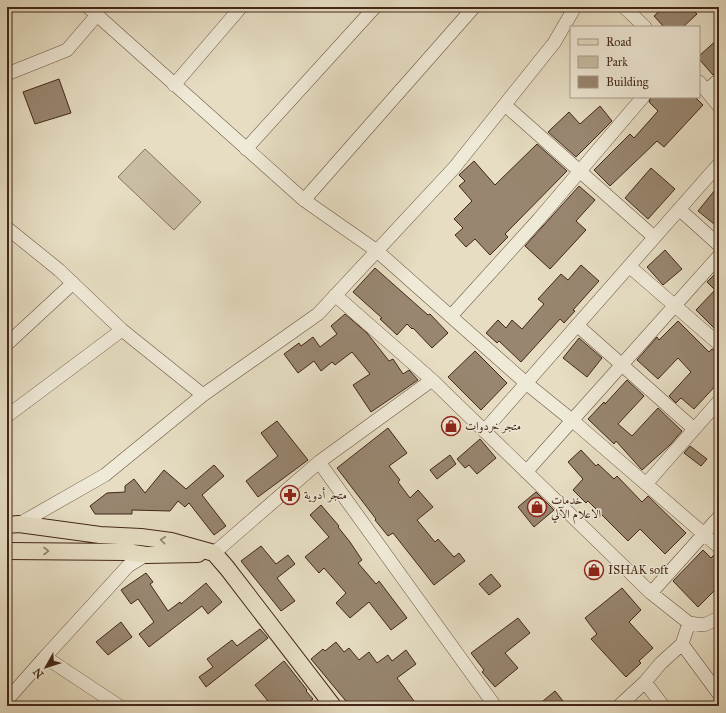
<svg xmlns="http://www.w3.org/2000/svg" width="726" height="713" font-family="'IM FELL Great Primer',Amiri,serif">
  <rect width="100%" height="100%" fill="#e6ddc2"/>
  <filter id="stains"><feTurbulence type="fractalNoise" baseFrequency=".005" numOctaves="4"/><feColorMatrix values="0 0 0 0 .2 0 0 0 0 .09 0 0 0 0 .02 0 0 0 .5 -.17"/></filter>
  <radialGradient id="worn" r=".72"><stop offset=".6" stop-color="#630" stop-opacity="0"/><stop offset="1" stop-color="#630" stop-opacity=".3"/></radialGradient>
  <!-- green -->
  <path fill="#cabea5" stroke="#86725e" d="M145 149 201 202 174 230 118 177Z"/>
  <!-- building -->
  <path fill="#988670" stroke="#432718" d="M664 7H690L697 14 683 27H664L654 16Z
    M719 38V71L713 75 699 59V56Z
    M59 79 71 113 35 124 23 92Z
    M651 97H695L703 105 664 147 657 141 610 186 594 170 630 134 634 138 658 111 649 102Z
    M600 106 612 121 576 157 548 132 569 112 580 124Z
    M537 144 567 171 505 234 508 237 490 255 475 239 466 247 455 235 463 228 454 219 472 201 459 186 465 181 459 175 474 161 495 185Z
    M651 168 675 189 648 219 625 198Z
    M719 185V228L698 211Z
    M579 186 595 200 576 221 586 230 550 269 525 246Z
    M665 250 682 269 663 285 647 267Z
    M581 265 599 281 573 310 575 311 564 323 560 319 521 362 499 341 497 343 486 333 498 320 506 328 512 320 522 329 544 304 538 299 561 274 568 280Z
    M375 268 428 315 430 314 448 333 432 348 413 328 412 329 407 324 397 335 380 319 382 318 353 292Z
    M719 270V333L696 310 715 290 707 282Z
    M345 314 367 333 389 361 393 359 403 374 409 370 418 380 371 412 353 385 370 374 352 352 335 365 332 362 321 371 314 361 298 373 284 354 299 343 301 346 313 337 320 347 337 334 331 326Z
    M678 321 709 352 712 349 719 352V382L694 409 681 398 676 403 669 396 691 372 678 358 658 379 637 360 657 337 659 340Z
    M579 338 602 358 587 377 563 358Z
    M475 351 507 383 481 410 448 377Z
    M627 380 644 396 618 424 632 436 658 408 682 431 670 445 642 470 616 441 614 444 588 419 604 402 605 404Z
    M277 421 308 460 258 497 246 481 278 456 261 433Z
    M388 428 407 453 389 466 400 480 398 482 410 498 418 490 433 507 417 520 435 542 438 539 454 557 459 553 465 561 434 585 393 533 388 536 375 520 376 519 337 468Z
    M480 439 496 458 477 474 469 465 465 468 457 459Z
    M690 446 707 459 701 466 684 453Z
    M581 450 596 466 598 464 614 479 617 476 642 502 648 496 686 533 665 554 640 529 628 541 588 501 586 503 573 490 583 479 568 462Z
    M450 455 456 464 437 479 430 470Z
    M214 465 224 476 202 495 226 526 214 535 189 503 185 507 178 501 170 511 132 510V514H95L90 506 107 493 125 492V486L134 479 145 493 164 470 186 489Z
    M536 492 554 510 534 527 518 507Z
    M321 505 339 526 338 527 350 542 362 560 358 563 376 584 379 581 407 618 391 630 369 602 350 618 336 603 346 593 324 568 319 573 305 557 329 537 310 515Z
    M261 546 276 564 288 555 295 564 277 578 295 601 281 611 241 561Z
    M703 550 711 558 715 554 719 555V586L698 607 673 581Z
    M146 573 153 582 150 584 168 611 180 602 181 604 206 583 222 602 208 614 202 606 149 647 139 634 154 622 138 599 131 604 121 590Z
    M491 574 501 586 489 595 479 584Z
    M622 588 641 610 629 622 653 648 639 661 641 663 626 677 591 639 597 634 585 618Z
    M518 618 530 633 505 653 518 668 495 687 482 672 484 670 471 653Z
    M121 622 132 637 108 655 96 642Z
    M260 629 268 638 206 687 199 677 213 667 207 659 232 640 237 646Z
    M336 642 344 652 349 648 359 660 369 652 377 663 388 655 392 661 406 650 416 664 397 678 414 701 408 706H350L311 659 323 649 325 651Z
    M284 661 307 690 306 691 313 699 304 706H272L255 685Z
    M555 691 567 706H537Z"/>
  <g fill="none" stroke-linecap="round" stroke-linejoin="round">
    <!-- minor casing -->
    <g stroke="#6c5442" stroke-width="14">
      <path id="minor" d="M88 7 304 200 377 251 526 383 573 421 719 547
        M624 7 645 27
        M7 74 67 50 97 15
        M699 82 719 106
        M174 85 241 7
        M707 90 719 80
        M505 105 654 237
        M246 149 375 7
        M304 200 474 7
        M679 209 719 245
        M7 228 59 270 122 330 203 395
        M629 266 719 344
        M335 295 432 380
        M451 316 539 219 643 97
        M577 325 694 429
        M7 344 73 283
        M7 416 122 330
        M484 431 719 164
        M319 462 495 706
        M526 472 719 256
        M646 484 719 401
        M19 524 105 475 203 395 318 314 454 168 554 43 575 7
        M214 553 319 462 432 380 651 593 689 623
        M651 593 719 517
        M682 644 719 694
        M645 682 663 706
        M7 700 45 657
        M119 706 45 657 128 566 146 555
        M619 706 645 682 661 663 682 644 689 623 704 625 719 618"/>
    </g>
    <!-- major casing -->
    <g stroke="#432718" stroke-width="18">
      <path id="major" d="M7 525 19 524 100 535 141 537 171 541 214 553 227 568 333 706
        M7 551 127 552 146 555 198 554"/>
    </g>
    <!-- minor -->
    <use href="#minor" stroke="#efe9d7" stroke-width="13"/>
    <!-- major -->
    <use href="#major" stroke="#e6ddc2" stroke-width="16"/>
  </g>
  <!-- one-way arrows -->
  <defs><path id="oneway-chevron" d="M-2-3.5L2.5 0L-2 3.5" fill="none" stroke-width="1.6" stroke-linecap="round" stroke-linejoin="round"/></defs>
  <g stroke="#94826d">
    <use href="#oneway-chevron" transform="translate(163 540) rotate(-174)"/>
    <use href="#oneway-chevron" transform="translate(46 551)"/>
  </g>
  <!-- icons -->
  <defs>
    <g id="shop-ring" transform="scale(1)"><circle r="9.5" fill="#efe9d7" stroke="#8f2418" stroke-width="1.5"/><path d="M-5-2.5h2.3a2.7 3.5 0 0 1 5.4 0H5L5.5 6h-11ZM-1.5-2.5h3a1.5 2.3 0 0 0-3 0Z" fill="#8f2418"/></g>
    <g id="pharmacy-ring" transform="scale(1)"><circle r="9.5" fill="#efe9d7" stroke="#8f2418" stroke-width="1.5"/><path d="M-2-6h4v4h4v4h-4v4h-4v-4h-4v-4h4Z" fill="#8f2418"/></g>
  </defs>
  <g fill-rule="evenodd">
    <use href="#shop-ring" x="451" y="426"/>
    <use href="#pharmacy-ring" x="290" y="495"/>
    <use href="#shop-ring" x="537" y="507"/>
    <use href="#shop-ring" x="594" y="570"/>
  </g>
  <g text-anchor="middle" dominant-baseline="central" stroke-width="3" stroke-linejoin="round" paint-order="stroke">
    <!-- poi labels -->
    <g font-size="12" fill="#432718" stroke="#efe9d7" text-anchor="start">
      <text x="465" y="426">متجر خردوات</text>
      <text x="304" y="495">متجر أدوية</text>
      <text x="551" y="500">خدمات<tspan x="551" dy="14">الاعلام الآلي</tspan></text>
      <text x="608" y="570">ISHAK soft</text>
    </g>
  </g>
  <!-- margin -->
  <rect width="726" height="713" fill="none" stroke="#e6ddc2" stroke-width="24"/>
  <rect x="8" y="8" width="710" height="697" fill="none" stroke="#432718" stroke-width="2"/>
  <rect x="12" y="12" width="702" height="689" fill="none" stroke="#432718"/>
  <!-- legend -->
  <rect x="570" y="26" width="130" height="72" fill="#efe9d7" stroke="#aa9b8b"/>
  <rect x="578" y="39" width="20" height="6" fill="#e6ddc2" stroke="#aa9b8b"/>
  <text x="606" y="46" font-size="12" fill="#432718">Road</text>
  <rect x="578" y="56" width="20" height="12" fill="#cabea5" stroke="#aa9b8b"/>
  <text x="606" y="66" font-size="12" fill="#432718">Park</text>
  <rect x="578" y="76" width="20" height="12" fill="#988670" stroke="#aa9b8b"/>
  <text x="606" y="86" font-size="12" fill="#432718">Building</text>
  <!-- north arrow -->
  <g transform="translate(46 667) rotate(231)" stroke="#efe9d7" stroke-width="3" paint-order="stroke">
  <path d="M0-3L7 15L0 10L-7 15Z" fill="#432718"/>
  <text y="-6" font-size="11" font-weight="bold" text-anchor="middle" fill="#432718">N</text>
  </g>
  <rect width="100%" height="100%" filter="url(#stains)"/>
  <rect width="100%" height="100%" fill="url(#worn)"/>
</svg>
